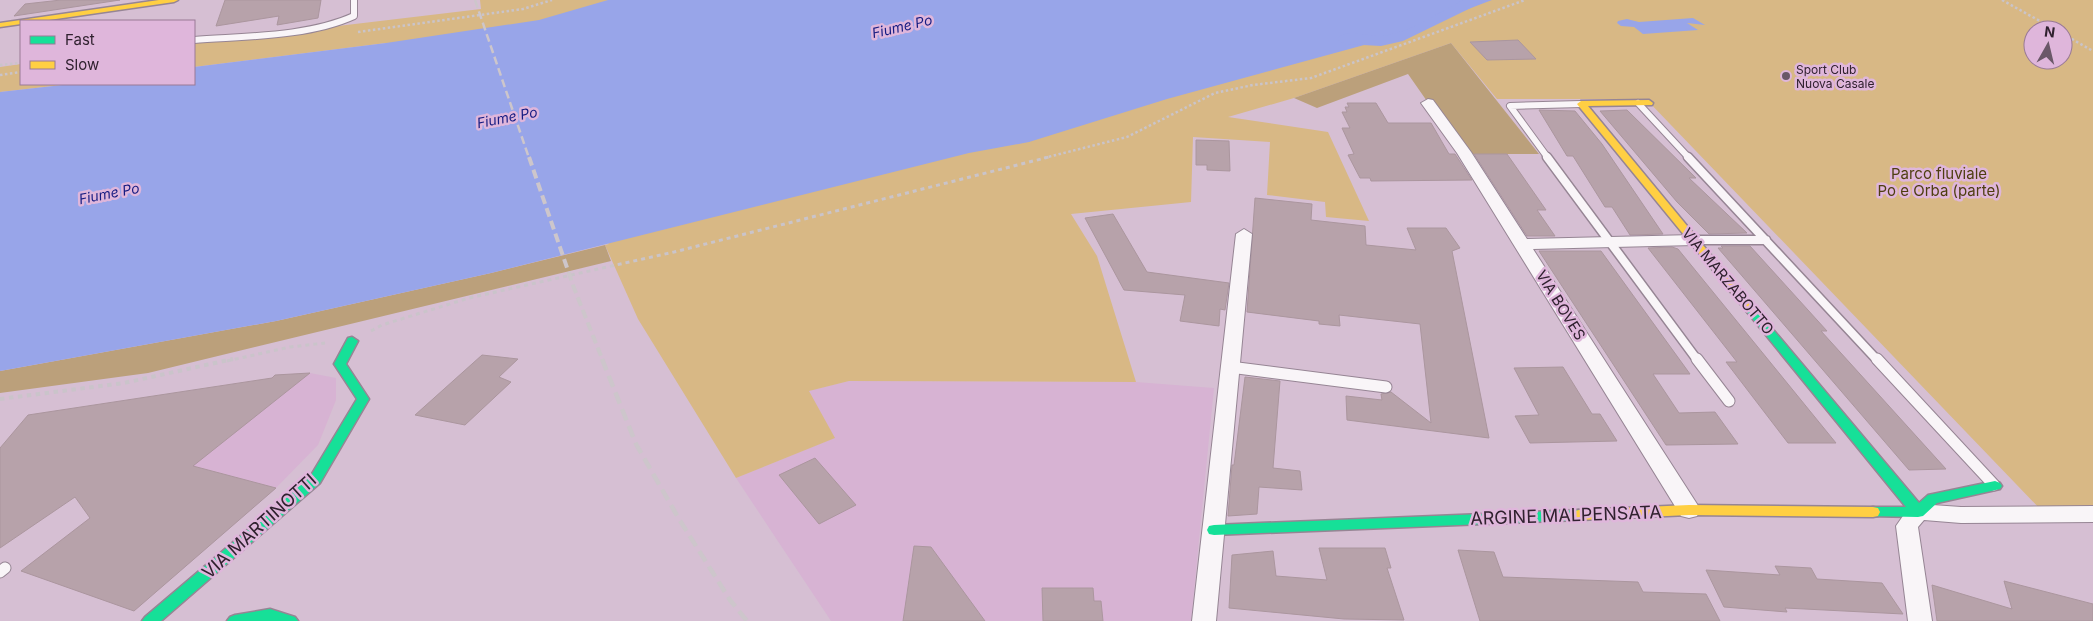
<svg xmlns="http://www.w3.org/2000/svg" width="2093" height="621" font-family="Inter,sans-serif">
  <rect width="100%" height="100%" fill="#d6bfd3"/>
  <!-- built -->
  <path fill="#d7b3d3" d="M310 373 336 378V400L318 445 276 488 134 611 21 571 275 375Z
    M849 381 1136 382 1214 388 1191 621H831L736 478 834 438 808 391Z"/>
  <!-- green -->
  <path fill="#d8b885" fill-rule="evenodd" d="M480 0H2093V510L2042 511 1646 99H1497L1451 43 1294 98 1228 117 1328 132 1369 221 1326 217 1325 202 1267 195 1270 142 1193 137 1191 202 1071 214 1097 256 1136 382 849 381 809 391 835 438 736 478 638 319 605 245 609 244 386 43 194 67V43L481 9ZM2033 30H2063V60H2033Z
    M21 64V84H71L0 92V67Z"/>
  <!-- forest -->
  <path fill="#bba07b" d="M1451 43 1539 154H1464L1408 74 1317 108 1294 98Z
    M605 245 611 261 148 373 0 393V371L276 321 491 273Z"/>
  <!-- water -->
  <path fill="#98a5e9" d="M608 0H1492L1397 36 1167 99 1029 142 969 153 491 273 276 321 0 371V92L71 84H194V67L386 43 539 20Z
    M1693 18 1705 25 1687 23 1698 30 1643 34 1634 27 1621 26 1617 23 1618 21 1627 19 1639 22Z"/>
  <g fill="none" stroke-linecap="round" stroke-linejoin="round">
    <!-- canal -->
    <path fill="#98a5e9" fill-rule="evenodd" d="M1464 0H1484L1481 3 1403 41 1381 46 1345 44 1337 39C1344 28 1370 37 1382 36 1410 33 1439 12 1464 0Z"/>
  </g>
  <!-- building -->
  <path fill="#b7a2aa" stroke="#ab969e" d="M61 0H120L14 16 25 4Z
    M225 0H321L318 18 277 25 279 16 216 26Z
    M1518 40 1536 59 1487 60 1470 42Z
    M1347 103H1376L1388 123H1431L1449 154H1455L1472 180 1371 181 1370 178H1360L1348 155 1354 154 1342 128H1350L1342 112H1347L1345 107H1349Z
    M1539 110 1575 111 1602 144 1663 234 1630 235 1612 207H1605L1573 156H1567Z
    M1627 110 1696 178H1689L1747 233 1709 234 1677 202 1600 111Z
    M1196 140 1229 141 1230 171 1207 170V165H1196Z
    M1474 154H1507L1546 210H1537L1555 236H1527Z
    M1255 198 1312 204 1311 220 1365 226 1366 245 1416 250 1407 228H1446L1460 248 1452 251 1489 438 1347 420 1346 396 1382 400 1381 394 1391 392 1431 423 1420 324 1339 315 1340 326 1319 324V321L1247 312Z
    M1113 214 1147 272 1229 283 1225 310 1220 309 1219 326 1180 321 1185 295 1124 290 1085 218Z
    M1721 246H1750L1827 331H1821L1946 469 1909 470 1718 248H1723Z
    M1672 247 1678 249 1836 443H1788L1726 362H1737L1648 248Z
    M1539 251H1601L1690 374H1653L1679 413 1715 412 1738 444 1666 445Z
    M482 355 518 359 499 377 511 382 465 425 415 415Z
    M1563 367 1592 414H1600L1617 441 1530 443 1515 416 1539 415 1514 368Z
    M310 373 193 466 276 488 134 611 21 571 90 518 75 497 0 548V448L28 415 272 378 275 375Z
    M1245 377 1280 381 1273 468 1300 471 1302 490 1259 487 1257 514 1228 516 1232 465H1234Z
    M815 458 856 505 819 524 779 475Z
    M914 546 931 547 985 621H903Z
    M1319 548H1385L1391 568H1387L1404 620 1344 619 1229 608 1232 555 1273 551 1276 576 1327 580Z
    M1458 550 1494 552 1503 577 1638 582 1643 592 1706 594 1720 621H1480Z
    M1775 566 1811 568 1817 579 1882 583 1903 614 1785 608 1787 612 1724 607 1706 570 1780 575Z
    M2004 581 2093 604V621H1937L1932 585 2012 609Z
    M1042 588H1093L1094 601H1101L1103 621H1043Z"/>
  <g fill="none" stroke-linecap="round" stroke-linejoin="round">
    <!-- lane-far2 casing -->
    <g stroke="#968594" stroke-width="8">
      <path id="lane-far2" d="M194 40C244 36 308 37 354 16V0
        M1638 103 1689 158
        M1548 158 1510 106 1581 104"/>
    </g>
    <!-- lane-far1 casing -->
    <g stroke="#968594" stroke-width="11">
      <path id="lane-far1" d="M1547 157 1698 361
        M1688 157 1878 361
        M1696 240H1766"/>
    </g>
    <!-- lane casing -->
    <g stroke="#968594" stroke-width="13">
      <path id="lane" d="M1697 359 1729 401
        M1877 359 1994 485
        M1230 367 1386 387
        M0 572 5 568"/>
    </g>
    <!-- street casing -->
    <g stroke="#968594" stroke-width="2">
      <path id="street" d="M1428 99 1433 100 1471 152 1527 239 1694 235 1702 240 1694 245 1533 249 1697 504 1700 510 1697 516 1689 518 1681 516 1457 153 1421 103Z
        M1244 229 1252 234 1216 621H1192L1236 234Z
        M1918 504 1961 507 2093 506V522L1961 523 1924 520 1918 527 1932 621H1908L1896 526 1910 506Z"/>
    </g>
    <!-- fast casing -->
    <g stroke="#968594" stroke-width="3">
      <path id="fast" d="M1751 307 1755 308 1919 503 1928 495 1933 494 1995 481 2000 483 2002 486 2000 489 1937 503 1923 516 1918 517 1868 516 1866 512 1868 508 1873 507H1906L1747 312 1745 310Z
        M352 337 358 341 346 364 369 399 320 483 161 621H142L145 617 310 477 357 399 334 364 348 338Z
        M1579 510 1584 511 1586 515 1584 519 1579 520 1214 535 1209 534 1207 530 1209 526 1214 525Z
        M270 609 295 617 298 621H227L230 617 235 615Z"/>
    </g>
    <!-- slow casing -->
    <g stroke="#968594" stroke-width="3">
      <path id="slow" d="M159 0H178L174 2 42 21H21V24L0 27V23Z
        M1649 100 1653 103 1652 105 1588 106 1755 308 1757 310 1755 312H1747L1577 104 1581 101Z
        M1689 505 1873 507 1878 508 1880 512 1878 516 1873 517 1689 515 1579 520 1574 519 1572 515 1574 511 1579 510Z"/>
    </g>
    <!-- path-far2 -->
    <path stroke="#cac4ca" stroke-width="2.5" stroke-dasharray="2.5 2.5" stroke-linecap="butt" d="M2002 0 2056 30
      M358 32 523 9 552 0
      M2063 34 2093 51
      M0 65 21 63
      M0 75 21 72
      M1044 158 1127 137 1215 93 1253 85 1311 78 1525 0"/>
    <!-- path-far1 -->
    <path stroke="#cac4ca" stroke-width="3" stroke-dasharray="4 4" stroke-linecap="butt" d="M371 331 382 325 469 298 674 252 1049 157
      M227 361 290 347 325 343"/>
    <!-- path -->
    <path stroke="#cac4ca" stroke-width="4" stroke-dasharray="4.5 4.5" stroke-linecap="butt" d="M0 399 124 383 233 359"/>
    <!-- lane-far2 -->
    <use href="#lane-far2" stroke="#f9f5f8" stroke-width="6"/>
    <!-- lane-far1 -->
    <use href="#lane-far1" stroke="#f9f5f8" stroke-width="8"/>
    <!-- lane -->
    <use href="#lane" stroke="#f9f5f8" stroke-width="11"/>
    <!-- street -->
    <use href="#street" fill="#f9f5f8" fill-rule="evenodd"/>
    <!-- fast -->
    <use href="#fast" fill="#16e098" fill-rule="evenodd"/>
    <!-- slow -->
    <use href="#slow" fill="#ffcf43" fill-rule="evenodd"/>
    <!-- rail-far2 -->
    <path stroke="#cdc6cb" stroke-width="2.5" stroke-dasharray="8 4" stroke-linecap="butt" d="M475 0 529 158"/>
    <!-- rail-far1 -->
    <path stroke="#cdc6cb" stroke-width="4" stroke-dasharray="9 4.5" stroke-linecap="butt" d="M529 157 574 288 603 361"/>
    <!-- rail -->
    <path stroke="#cdc6cb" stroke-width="4.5" stroke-dasharray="12 6" stroke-linecap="butt" d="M602 359 636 444 679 519 730 600 747 621"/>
  </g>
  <!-- markers -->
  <circle fill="#6a5868" stroke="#dfb6db" stroke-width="2" cx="1786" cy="76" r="5"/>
  <g text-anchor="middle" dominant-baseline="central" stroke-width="5" stroke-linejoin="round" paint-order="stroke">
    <!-- far-poi labels -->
    <g font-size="12" fill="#30212f" stroke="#dfb6db" text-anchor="start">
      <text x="1796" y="69">Sport Club<tspan x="1796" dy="14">Nuova Casale</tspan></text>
    </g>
    <!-- far-water labels -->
    <g font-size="14" font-style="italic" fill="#151b81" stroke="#dfb6db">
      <text transform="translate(902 26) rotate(-13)">Fiume Po</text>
      <text transform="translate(507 117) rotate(-11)">Fiume Po</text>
      <text transform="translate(109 193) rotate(-11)">Fiume Po</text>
    </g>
    <!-- park labels -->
    <g font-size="15" fill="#4e3e10" stroke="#dfb6db">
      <text x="1939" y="173">Parco fluviale<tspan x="1939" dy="17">Po e Orba (parte)</tspan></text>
    </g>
    <!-- street labels -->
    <g font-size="15" fill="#30212f" stroke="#dfb6db">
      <text transform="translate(1728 281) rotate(50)">VIA MARZABOTTO</text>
      <text transform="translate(1561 305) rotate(58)">VIA BOVES</text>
    </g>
    <!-- near-street labels -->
    <g font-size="18" fill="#30212f" stroke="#dfb6db">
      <text transform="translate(1566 515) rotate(-2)">ARGINE MALPENSATA</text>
      <text transform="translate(259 526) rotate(-42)">VIA MARTINOTTI</text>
    </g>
  </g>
  <!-- legend -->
  <rect x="20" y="20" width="175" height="65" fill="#dfb6db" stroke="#997a96"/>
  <rect x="30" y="36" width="25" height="8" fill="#16e098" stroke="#997a96"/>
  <text x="65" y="45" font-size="15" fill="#30212f">Fast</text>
  <rect x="30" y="61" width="25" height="8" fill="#ffcf43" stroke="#997a96"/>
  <text x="65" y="70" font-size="15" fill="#30212f">Slow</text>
  <!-- north arrow -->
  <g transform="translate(2048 45) rotate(8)"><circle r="24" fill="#dfb6db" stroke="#997a96"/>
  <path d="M0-4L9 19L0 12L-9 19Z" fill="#6a5868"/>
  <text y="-8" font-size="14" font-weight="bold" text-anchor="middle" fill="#30212f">N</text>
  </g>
</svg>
